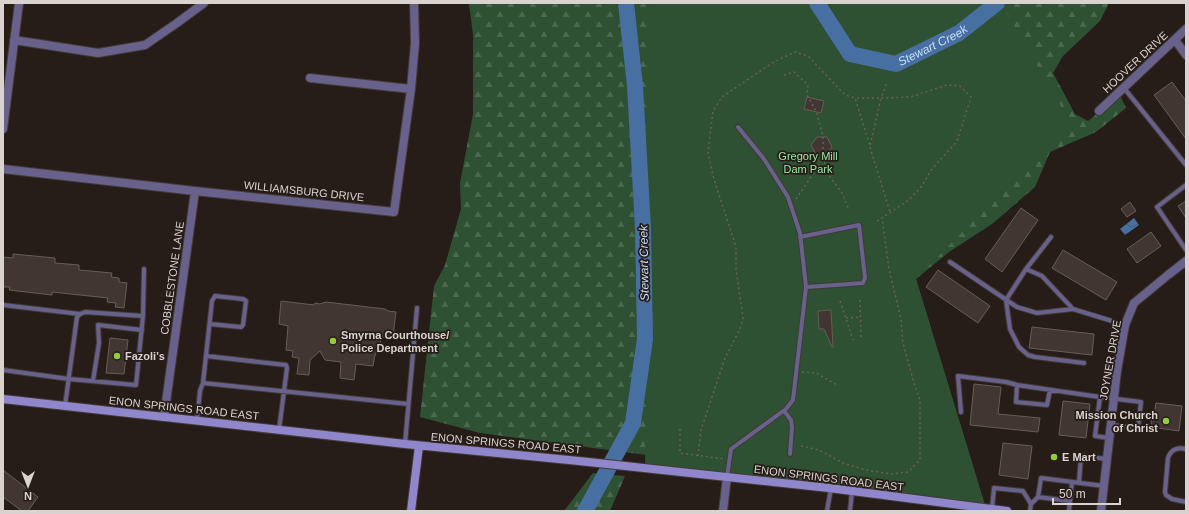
<svg xmlns="http://www.w3.org/2000/svg" width="1189" height="514" font-family="Helvetica,sans-serif">
  <defs>
    <pattern id="forest-firs" width="22" height="20" patternUnits="userSpaceOnUse"><rect width="22" height="20" fill="#2d5132"/><path d="M5 1l3.5 6h-7zM16 11l3.5 6h-7z" fill="#4b694f"/></pattern>
    <pattern id="water-waves" width="16" height="10" patternUnits="userSpaceOnUse"><rect width="16" height="10" fill="#486fa1"/><path d="M0 5q4-4 8 0t8 0" fill="none" stroke="#455974"/></pattern>
  </defs>
  <rect width="100%" height="100%" fill="#271d18"/>
  <!-- forest -->
  <path fill="url(#forest-firs)" d="M469 3H1109L1100 21 1063 56 1053 73 1075 114 1088 121 1120 95 1126 108 1096 132 1050 152 1035 187 992 224 949 252 916 279 981 493 654 456 480 433 420 417 434 286 445 265 461 209 460 183 473 114V35Z
    M593 473 625 476 610 511H564Z"/>
  <!-- park -->
  <path fill="#2d5132" d="M651 3H1001L1070 122 916 279 986 508 645 468Z"/>
  <!-- water -->
  <path fill="url(#water-waves)" d="M1134 218 1139 225 1125 235 1120 229Z"/>
  <g fill="none" stroke-linecap="round" stroke-linejoin="round">
    <!-- river -->
    <g stroke="#486fa1" stroke-width="16">
      <path id="s1" d="M817 3 850 54 896 64 959 33 997 3"/>
      <path d="M585 511 633 423 645 339 643 228 635 86 626 3"/>
    </g>
  </g>
  <!-- building -->
  <path fill="#413631" stroke="#685c56" d="M1172 82 1186 101V139L1154 95Z
    M807 97 824 101 821 113 804 109Z
    M817 137H827L832 147 826 155 816 154 811 145Z
    M1186 201V218L1178 206Z
    M1130 202 1136 211 1127 217 1121 209Z
    M1021 208 1038 220 1002 272 985 259Z
    M1151 232 1161 246 1137 263 1127 249Z
    M1063 250 1117 282 1106 300 1052 268Z
    M13 254 55 258V263L79 265V270L112 273 111 277 119 278V282L127 283 124 308 115 307 116 303 107 302 108 298 52 292V295L9 290 10 287H3V257L13 258Z
    M938 270 990 306 978 323 926 287Z
    M281 301 314 305 315 303 320 304 326 302 385 309 388 311 396 312 393 336H388V338L381 337 380 344 378 345 376 354 375 355 373 366 356 364 354 380 340 378 341 362 325 360 320 351 310 360 309 375 297 374 299 358 292 357 293 351 286 350 288 326 279 324Z
    M831 310 833 347H832L824 329H819L818 311Z
    M1032 327 1094 334 1092 355 1029 348Z
    M110 338 128 340 124 374 106 373Z
    M974 384 1001 387 998 414 1040 418 1038 432 970 425Z
    M1063 401 1090 404 1086 438 1059 435Z
    M1156 403 1182 406 1179 431 1151 427 1152 414H1154Z
    M1003 443 1032 446 1028 479 999 475Z
    M3 470 38 497 28 511H22L3 497Z"/>
  <g fill="none" stroke-linecap="round" stroke-linejoin="round">
    <!-- lane casing -->
    <g stroke="#433a35" stroke-width="6">
      <path id="lane" d="M1124 88 1186 165
        M1186 185 1157 207 1186 250
        M800 237 859 225 865 278 863 283 836 285 806 287
        M1051 237 1026 269 1042 276 1073 309
        M950 262 1017 307 1037 313 1073 309 1125 325
        M1026 269 1006 300 1010 329 1019 347 1028 355 1035 357 1084 363
        M3 305 80 314
        M206 356 286 365 287 368 279 430
        M3 370 69 379 136 385 143 316
        M93 381 99 343 98 325 142 330
        M203 383 212 301 215 296 243 299 246 301 243 325 241 327 210 324
        M1017 385 1016 402 1047 405 1050 390
        M65 406 77 317 80 314 85 312 143 316 144 269
        M784 411 791 420 792 427 790 454
        M961 412 958 376 1006 382 1017 385 1100 397
        M197 420 200 391 203 383 408 404
        M1109 438 1095 436 1100 397 1141 402 1138 428 1111 425
        M405 444 417 308
        M1186 449C1178 447 1171 449 1168 458L1165 492 1166 495 1172 499 1186 502
        M727 477 731 449 786 409 793 400 806 287 800 233 788 197 764 159 738 127
        M1079 483 1081 456 1107 459
        M1038 497 1070 501
        M1031 504 1038 497 1041 478 1104 486
        M992 509 994 488 1023 491 1031 504 1030 511
        M827 511 831 488
        M850 511 852 491
        M1069 511 1072 482"/>
    </g>
    <!-- street casing -->
    <g stroke="#433a35" stroke-width="10">
      <path id="street" d="M14 40 98 53 145 45 177 23 204 3
        M1175 40 1186 55
        M310 78 411 89
        M1099 111 1186 29
        M3 129 19 3
        M3 169 195 191 394 212 411 89 415 43 414 3
        M164 417 195 191
        M723 511 727 477
        M1101 511 1117 371 1125 325 1134 303 1168 275 1186 261"/>
    </g>
    <!-- secondary casing -->
    <g stroke="#433a35" stroke-width="10">
      <path id="secondary" d="M3 399 405 444 579 461 829 488 1007 511
        M411 511 419 446"/>
    </g>
    <!-- path -->
    <path stroke="#69605c" stroke-width="1.5" stroke-dasharray="2 3" stroke-linecap="butt" d="M784 75 794 72 808 85 807 95 816 111 823 136V159L830 177 842 193 849 210
      M870 147 890 212
      M796 199 823 159
      M877 221 909 200 921 187 932 169 957 141 971 97 960 86 947 85 910 97 881 98 887 82
      M860 300 861 339
      M840 301 853 340
      M846 318 860 317
      M802 372 816 373 837 385
      M680 429V453L724 459
      M801 446 819 450 843 463 866 470 891 474 908 472 920 460V400L914 383 903 343 901 319 889 269 882 218
      M698 456 701 430 725 358 740 329 743 318 736 269V247L713 176 708 152 713 111 722 97 772 63 795 52 808 56 845 95 855 98 870 146 881 98H855"/>
    <!-- lane -->
    <use href="#lane" stroke="#67618c" stroke-width="4"/>
    <!-- street -->
    <use href="#street" stroke="#67618c" stroke-width="8"/>
    <!-- secondary -->
    <use href="#secondary" stroke="#9086cb" stroke-width="8"/>
  </g>
  <!-- markers -->
  <g fill="#91cd3f" stroke="#271d18" stroke-width="1.5">
    <circle cx="333" cy="341" r="4"/>
    <circle cx="117" cy="356" r="4"/>
    <circle cx="1166" cy="421" r="4"/>
    <circle cx="1054" cy="457" r="4"/>
  </g>
  <g text-anchor="middle" dominant-baseline="central" stroke-width="3.5" stroke-linejoin="round" paint-order="stroke">
    <!-- street labels -->
    <g font-size="11" fill="#d9d2cf" stroke="#271d18">
      <text transform="translate(1135 62) rotate(-43)">HOOVER DRIVE</text>
      <text transform="translate(304 191) rotate(6)">WILLIAMSBURG DRIVE</text>
      <text transform="translate(172 278) rotate(-82)">COBBLESTONE LANE</text>
      <text transform="translate(1110 360) rotate(-80)">JOYNER DRIVE</text>
      <text transform="translate(184 408) rotate(6)">ENON SPRINGS ROAD EAST</text>
      <text transform="translate(506 443) rotate(5)">ENON SPRINGS ROAD EAST</text>
      <text transform="translate(829 478) rotate(7)">ENON SPRINGS ROAD EAST</text>
    </g>
    <!-- park labels -->
    <g font-size="11" fill="#99e6a3" stroke="#271d18">
      <text x="808" y="156">Gregory Mill<tspan x="808" dy="13">Dam Park</tspan></text>
    </g>
    <!-- poi labels -->
    <g font-size="11" font-weight="bold" fill="#d9d2cf" stroke="#271d18" text-anchor="start">
      <text x="341" y="335">Smyrna Courthouse/<tspan x="341" dy="13">Police Department</tspan></text>
      <text x="125" y="356">Fazoli's</text>
      <text x="1158" y="415" text-anchor="end">Mission Church<tspan x="1158" dy="13">of Christ</tspan></text>
      <text x="1062" y="457">E Mart</text>
    </g>
    <!-- water labels -->
    <g font-size="12" font-style="italic" fill="#c6ddfb" stroke="#271d18">
      <text stroke="none"><textPath href="#s1" startOffset="149">Stewart Creek</textPath></text>
      <text transform="translate(644 263) rotate(-91)">Stewart Creek</text>
    </g>
  </g>
  <!-- border -->
  <rect width="1189" height="514" fill="none" stroke="#d9d2cf" stroke-width="8"/>
  <!-- north arrow -->
  <g transform="translate(28 486) rotate(180)" stroke="#271d18" stroke-width="3" paint-order="stroke">
  <path d="M0-3L7 15L0 10L-7 15Z" fill="#d9d2cf"/>
  <text y="-6" font-size="11" font-weight="bold" text-anchor="middle" fill="#d9d2cf">N</text>
  </g>
  <!-- scale -->
  <path d="M1053 498v6h67v-6" fill="none" stroke="#d9d2cf" stroke-width="2"/>
  <text x="1059" y="498" font-size="12" fill="#d9d2cf" stroke="#271d18" stroke-width="3" paint-order="stroke">50 m</text>
</svg>
